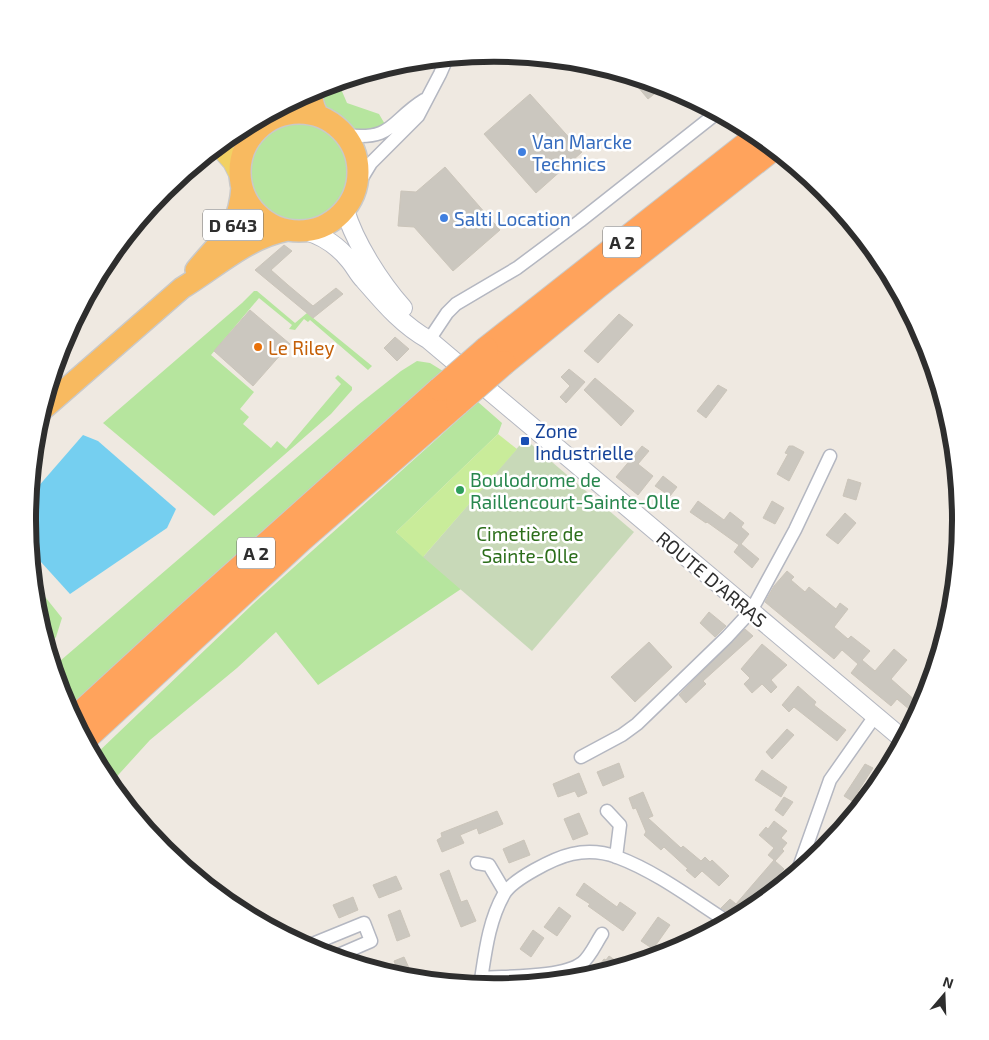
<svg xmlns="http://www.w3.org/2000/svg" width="989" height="1040" font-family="'Exo 2',sans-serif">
  <rect width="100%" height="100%" fill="#efe9e1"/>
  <!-- green -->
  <path fill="#b6e59e" d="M338 82 347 103 379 114 386 126 375 132 355 131 346 127 325 111 316 88Z
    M249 172a50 50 0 1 1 100 0a50 50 0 1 1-100 0Z
    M254 291H257L295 323 307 313 372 366 368 370 310 320 308 322 304 319 295 330 289 329 292 325 259 298 211 355 254 392 240 409 249 417 243 424 271 448 277 441 286 449 341 384 335 378 338 375 352 387V390L331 414 214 516 103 423 242 303Z
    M417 361 430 363 443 371 68 708 63 698 53 667 358 405 401 371Z
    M478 402 502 423 498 434 396 532 461 589 318 685 276 632 237 668 150 740 110 784 94 756 253 604Z
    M34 583 62 618 56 637 47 646 36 611Z"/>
  <!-- cemetery -->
  <path fill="#c8d9b8" d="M525 439 634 532 532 651 423 557Z"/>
  <!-- pitch -->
  <path fill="#c9ec9a" d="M498 434 517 449 423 557 396 532Z"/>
  <!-- water -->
  <path fill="#75cff0" d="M83 435 98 441 176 509 167 528 70 594 31 551 28 520 30 496Z"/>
  <!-- building -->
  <path fill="#cbc7bf" stroke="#cbc5ba" d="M627 74 652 82 664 86 648 99Z
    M530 94 582 152 536 193 484 134Z
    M445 167 500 230 453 271 414 227 398 226 401 191 416 192Z
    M284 245 292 251 271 270 288 285 313 306 336 288 343 294 313 318 255 270Z
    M250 310 290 344 253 386 214 351Z
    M619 314 633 325 598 363 584 351Z
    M395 337 409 349 397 361 384 348Z
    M569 369 585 382 566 403 560 397 570 386 561 377Z
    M595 378 634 411 621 426 584 390Z
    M718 385 727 390 706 418 697 411Z
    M642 446 649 451 638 464 653 476 638 495 616 477Z
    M789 446H793L804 452 789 481 777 474 788 454 785 453Z
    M663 476 677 487 670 496 655 486Z
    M848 479 861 483 856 500 843 496Z
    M698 501 724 520 730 512 744 523 741 527 749 534 741 544 759 559 752 568 734 552 739 545 707 522 706 523 690 512Z
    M772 501 784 508 775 524 763 518Z
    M845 513 856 523 838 544 826 535Z
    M787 571 794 577 791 580 805 592 809 587 836 609 840 603 848 609 834 627 848 639 851 636 870 651 862 660 875 671 894 649 907 660 891 679 917 702 910 710 897 699 891 706 851 673 858 664 842 650 834 659 765 602 774 586Z
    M709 612 726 626 715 637 700 623Z
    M745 629 753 636 703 681 706 684 686 703 679 695Z
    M649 642 672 667 635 702 611 677Z
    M762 644 787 665 771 680 777 687 771 693 762 684 752 693 744 684 750 678 741 669Z
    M798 686 816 702 814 705 846 730 837 741 794 707 789 712 782 705Z
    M787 729 794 735 772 759 766 752Z
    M619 763 624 777 603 786 597 772Z
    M865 764 873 768 852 801 844 796Z
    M762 770 787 787 781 797 755 780Z
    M579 773 587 793 578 797 575 791 558 797 553 784Z
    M643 792 653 816 648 818 681 848 683 846 701 861 705 857 710 862 712 860 729 876 719 886 702 871 695 878 686 870 688 869 664 847 661 850 644 835 646 832 636 808 633 809 629 798Z
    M784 797 793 802 783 816 775 810Z
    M497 811 503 824 479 834 477 828 460 835 464 843 442 852 437 840 442 837 441 833Z
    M579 813 588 834 573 840 564 819Z
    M774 821 787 831 781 838 787 843 782 849 784 851 775 861 784 869 745 913 737 906 730 914 721 908 730 899 736 904 774 860 768 855 774 848 759 835 766 827 768 829Z
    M524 840 530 855 509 863 503 849Z
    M449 870 461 902 467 900 476 921 461 927 440 874Z
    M396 876 402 889 379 898 373 885Z
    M584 883 617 907 620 902 636 913 623 931 588 906 590 904 576 895Z
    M353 897 358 910 339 918 333 905Z
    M559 907 571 916 557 936 544 927Z
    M400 910 410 936 397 941 388 915Z
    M658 917 670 925 653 949 641 941Z
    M533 930 544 938 531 957 520 949Z
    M609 956 619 963 614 969 591 976 604 959 606 960Z
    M404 957 414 979 388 973 397 969 394 961Z"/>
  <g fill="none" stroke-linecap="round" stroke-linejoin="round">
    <!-- minor casing -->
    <g stroke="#b4b7c1" stroke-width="15">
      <path id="minor" d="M345 135C394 141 390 121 424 100
        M357 186 371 163 418 116 440 74 447 58
        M429 340 447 313 456 304 517 268 580 221 718 112
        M581 757 622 735 637 724 727 637 751 611 795 530 830 456
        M607 811 620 825 616 857
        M477 863 489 865 505 892
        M797 873 830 780 875 716
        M312 949 310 945 364 923 371 941 334 957
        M482 978C507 976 563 978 582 963 590 957 596 943 602 934
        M480 986C485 955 488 922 504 894 513 879 554 858 572 854 586 851 603 852 617 857 657 872 692 899 728 922"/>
    </g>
    <!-- secondary casing -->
    <g stroke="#b4b7c1" stroke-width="20">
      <path id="secondary" d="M345 210C355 243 380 282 403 308
        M306 231C323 236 339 247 350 261 355 267 358 274 364 280 384 303 402 325 429 340L904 740"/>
    </g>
    <!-- primary casing -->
    <g stroke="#c9c9c9" stroke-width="22">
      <path id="primary" d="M241 129 260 128
        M218 145 233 162 240 176"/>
    </g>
    <!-- trunk casing -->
    <g stroke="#c9c9c9" stroke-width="24">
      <path id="trunk" d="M310 92 314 107 318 116
        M240 172a59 59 0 1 1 118 0a59 59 0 1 1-118 0Z
        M196 270C221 239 239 231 242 187
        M42 410 182 288C217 267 246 238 288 230"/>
    </g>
    <!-- motorway casing -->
    <g stroke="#c9c9c9" stroke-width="26">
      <path id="motorway" d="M486 349 758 135
        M504 363 598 286 774 148
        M74 719 185 617 440 389
        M85 739 302 539 458 403"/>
    </g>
    <!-- minor -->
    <use href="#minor" stroke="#fff" stroke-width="12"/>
    <!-- secondary -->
    <use href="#secondary" stroke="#fff" stroke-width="18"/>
    <!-- primary -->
    <use href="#primary" stroke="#f2d163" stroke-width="20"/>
    <!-- trunk -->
    <use href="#trunk" stroke="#f8ba60" stroke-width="21"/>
    <!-- motorway -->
    <use href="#motorway" stroke="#ffa35c" stroke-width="24"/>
    <!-- motorway-bridge casing -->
    <g stroke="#c9c9c9" stroke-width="26" stroke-linecap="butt">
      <path id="motorway-bridge" d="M440 389 486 349
        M458 403 504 363"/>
    </g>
    <!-- motorway-bridge -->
    <use href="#motorway-bridge" stroke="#ffa35c" stroke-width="24"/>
  </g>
  <!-- markers -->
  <g fill="#3f7fe0" stroke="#fff" stroke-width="2">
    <circle cx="522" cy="152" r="5"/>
    <circle cx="444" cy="218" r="5"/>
  </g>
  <circle fill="#e8710a" stroke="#fff" stroke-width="2" cx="258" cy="347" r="5"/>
  <rect fill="#1a4fb4" stroke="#fff" stroke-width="2" x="520" y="436" width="10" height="10" rx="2.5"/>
  <circle fill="#2e9e5b" stroke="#fff" stroke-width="2" cx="460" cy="490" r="5"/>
  <g text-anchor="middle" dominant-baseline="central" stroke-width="5" stroke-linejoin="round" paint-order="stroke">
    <!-- shield labels -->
    <g fill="#fff" stroke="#6d6d6d" stroke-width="1">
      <rect x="203" y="209.5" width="60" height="31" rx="4"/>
      <rect x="603" y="226.5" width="38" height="31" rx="4"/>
      <rect x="237" y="537.5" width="38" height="31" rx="4"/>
    </g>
    <g font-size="18" font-weight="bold" fill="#2e2e2e">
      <text x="233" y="225">D 643</text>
      <text x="622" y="242">A 2</text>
      <text x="256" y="553">A 2</text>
    </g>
    <!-- shop labels -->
    <g font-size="19" fill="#366cbe" stroke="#fff" text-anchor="start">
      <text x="532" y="141">Van Marcke<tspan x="532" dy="22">Technics</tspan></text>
      <text x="454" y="218">Salti Location</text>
    </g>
    <!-- food labels -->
    <g font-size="19" fill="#c56008" stroke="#fff" text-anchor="start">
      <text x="268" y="347">Le Riley</text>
    </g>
    <!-- transit labels -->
    <g font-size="19" fill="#164399" stroke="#fff" text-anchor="start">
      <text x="535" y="430">Zone<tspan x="535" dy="22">Industrielle</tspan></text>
    </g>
    <!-- leisure labels -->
    <g font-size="19" fill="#27864d" stroke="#fff" text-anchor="start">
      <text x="470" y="479">Boulodrome de<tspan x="470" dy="22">Raillencourt-Sainte-Olle</tspan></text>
    </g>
    <!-- park labels -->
    <g font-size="19" fill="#2c6e1b" stroke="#fff">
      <text x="530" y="533">Cimetière de<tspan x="530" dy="22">Sainte-Olle</tspan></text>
    </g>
    <!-- street labels -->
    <g font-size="19" fill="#2e2e2e" stroke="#fff">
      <text transform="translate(712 579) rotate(40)">ROUTE D'ARRAS</text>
    </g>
  </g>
  <!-- crop -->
  <path d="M0 0H989V1040H0ZM36 520a458 458 0 1 1 916 0a458 458 0 1 1-916 0Z" fill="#fff" fill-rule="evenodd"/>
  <path fill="none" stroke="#2e2e2e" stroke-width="6" d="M36 520a458 458 0 1 1 916 0a458 458 0 1 1-916 0Z"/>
  <!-- north arrow -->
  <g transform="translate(944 995) rotate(19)" stroke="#ffffff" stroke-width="4" paint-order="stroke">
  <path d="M0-4L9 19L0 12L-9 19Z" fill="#2e2e2e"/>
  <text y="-8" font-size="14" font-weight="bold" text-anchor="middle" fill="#2e2e2e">N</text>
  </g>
</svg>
